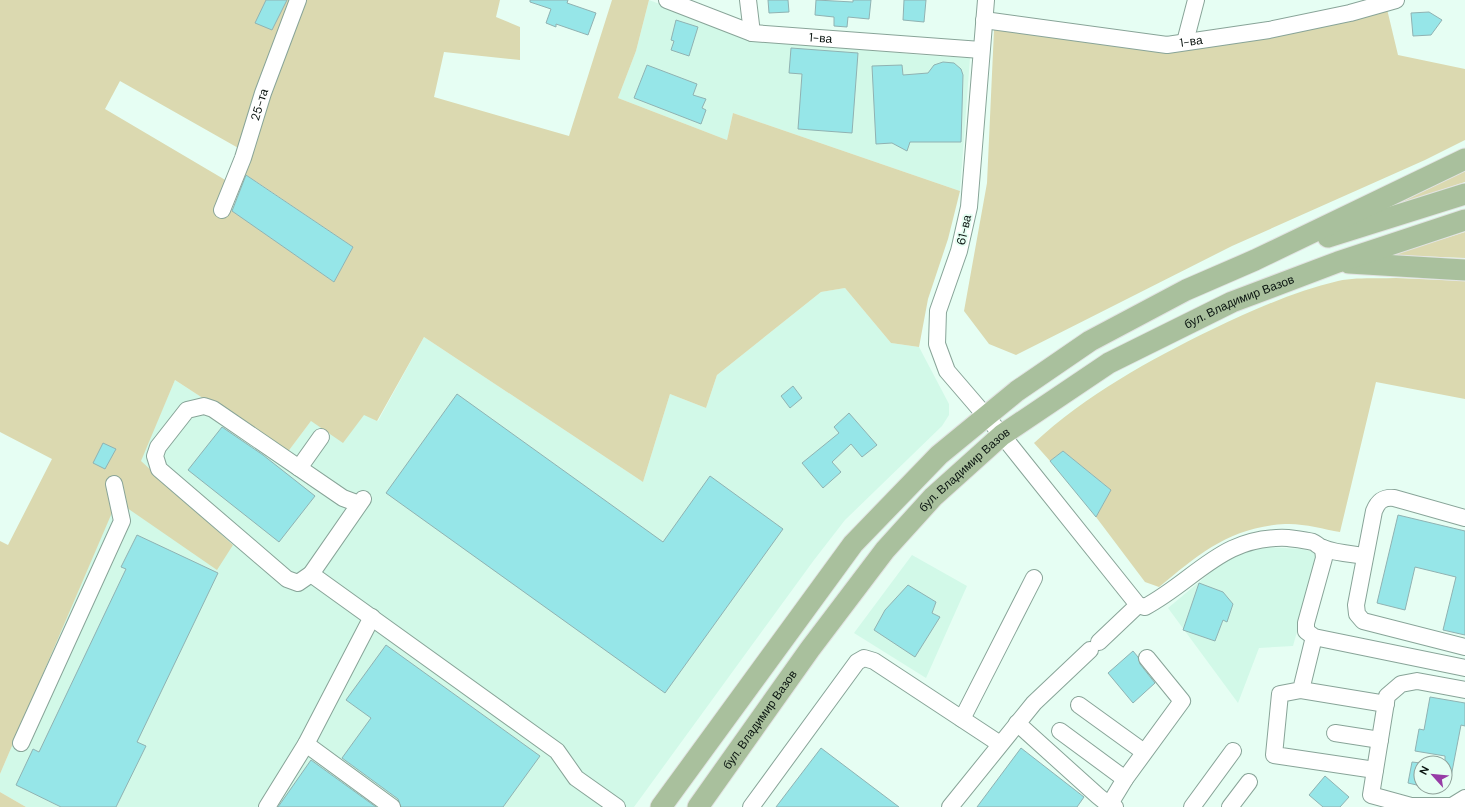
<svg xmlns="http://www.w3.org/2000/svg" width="1465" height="807" font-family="'DM Sans',sans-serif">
  <rect width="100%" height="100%" fill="#e6fef3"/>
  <!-- built -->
  <path fill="#d2f9e8" d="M649 0 750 38 920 55 970 58 960 191 733 113 727 140 618 98 636 51Z
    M845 288 891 343 919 347 949 404V415L942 426 845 520 814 560 634 807H26L0 792V774L117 500 233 545 140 461 175 380 287 453 311 421 364 414 378 421 424 337 643 482 670 394 706 408 717 375 821 292Z
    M1266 547 1301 549 1319 553 1293 646 1259 648 1238 703 1168 608 1229 557Z
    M912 555 967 586 926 678 854 633Z"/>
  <!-- green -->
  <path fill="#dbd9b0" d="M0 0H298L240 149 120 81 105 109 227 181 228 208 334 282 353 247 242 172 306 0H500L496 17 520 27V60L444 52 434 97 569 136 612 0H649L636 51 618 98 727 140 733 113 960 191 948 239 928 299 919 347 891 343 845 288 821 292 717 375 706 408 670 394 643 482 424 337 377 421 364 415 343 443 311 421 287 453 175 380 141 461 233 545 217 570 117 501 0 774V541L8 545 52 459 0 432Z
    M1387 9 1398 55 1465 69V140L1425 160 1232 246 1016 355 989 344 964 311 987 183 994 30 998 25 1158 47Z
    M1465 171V182L1393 206Z
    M1465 232V258L1392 255Z
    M1396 278 1465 281V399L1376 382 1340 532C1323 529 1303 523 1285 524 1230 527 1199 554 1159 587L1145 582 1096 517 1111 490 1063 451 1050 461 1034 443C1086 395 1149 360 1213 329 1253 310 1295 291 1338 281 1356 277 1377 279 1396 278Z
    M0 792 26 807H0Z"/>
  <!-- building -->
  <path fill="#96e6e8" stroke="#90b2b2" d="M266 0H287L272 30 255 23Z
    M530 0H568L567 3 596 13 588 35 556 24V27L546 23 551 9 530 2Z
    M768 0H788L789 12 769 13Z
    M816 0 853 2V0H871L869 19 848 17 847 27 834 26V17L815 15Z
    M904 0H926L924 22 903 20Z
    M1429 12 1442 20 1431 35 1413 36 1411 13Z
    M676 20 698 27 689 56 671 50 674 41 671 40Z
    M791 48 858 53 852 133 798 129 802 74 789 73Z
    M943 62 954 63 961 69 963 75 961 142H910L907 151 892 143 876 144 872 66 902 65 903 75 928 73 934 65Z
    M647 65 697 84 693 95 706 99 702 108 706 110 701 124 634 98Z
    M246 175 353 247 334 282 232 211Z
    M793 386 802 398 790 408 781 396Z
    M457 394 663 542 710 476 783 529 665 693 386 493Z
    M849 413 877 445 862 457 851 444 832 462 841 472 823 488 802 463 839 433 834 427Z
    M222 427 263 455 315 496 279 542 188 470Z
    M103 443 116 449 105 469 93 463Z
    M1063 451 1111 490 1096 517 1050 461Z
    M1398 515 1465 531V635L1443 630 1456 577 1415 567 1405 610 1377 603Z
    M137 535 218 573 137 742 146 746 116 807H61L16 785 33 749 39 752 126 569 121 567Z
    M1199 583 1223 592 1233 604 1227 622 1223 620 1215 641 1183 630Z
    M908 585 936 602 932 613 940 617 915 657 874 630 885 610Z
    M386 645 540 756 503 807H401L398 799 342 758 371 718 346 700Z
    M1133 651 1138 657 1140 664 1155 683 1133 703 1108 673Z
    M1430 697 1465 703V726L1461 725 1450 782H1445V756L1415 751 1419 729 1424 730Z
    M821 748 899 807H776Z
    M1021 748 1084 797 1077 807H977Z
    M311 760 376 807H278Z
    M1412 762 1421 763V786L1408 783Z
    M1325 776 1349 797 1340 807H1323L1309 795Z"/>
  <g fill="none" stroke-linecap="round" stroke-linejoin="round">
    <!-- minor casing -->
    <g stroke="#88a498" stroke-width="18">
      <g id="minor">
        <path id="s1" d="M667 0 752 33 981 50"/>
        <path d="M748 0 752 33"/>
        <path d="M986 0 969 207 959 251 938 311 937 344 947 371 1002 435 1138 605 1145 607C1197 579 1222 535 1288 538 1296 539 1306 540 1313 542 1316 543 1319 547 1323 548 1335 553 1352 554 1365 556"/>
        <path id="s2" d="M984 20 1167 45 1269 30 1350 13 1396 0"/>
        <path d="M1185 42 1196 0"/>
        <path id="s3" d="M222 210 243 158 263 93 298 0"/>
        <path d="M299 468 321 437"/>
        <path d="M359 504 343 498 213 409 204 406 187 410 158 447 155 456 159 469 287 579 298 583 311 574 363 499"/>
        <path d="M1465 518 1394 498C1383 497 1378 501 1374 511L1356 605 1357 614 1363 621 1465 647"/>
        <path d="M1323 548 1324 558 1306 623V631L1314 637 1465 668"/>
        <path d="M311 574 557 751 576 778 617 807"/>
        <path d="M1314 637 1301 690 1280 694 1274 755 1375 770"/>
        <path d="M1099 642 1138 605"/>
        <path d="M1301 690 1386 704"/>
        <path d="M1465 690 1417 681 1401 684 1387 696 1371 795 1411 806H1452L1465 798"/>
        <path d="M1079 705 1144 752"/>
        <path d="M962 719 1034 578"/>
        <path d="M1017 723 1098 796 1109 805 1115 807"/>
        <path d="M1060 731 1125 779"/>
        <path d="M1335 733 1380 740"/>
        <path d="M21 743 122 521 114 484"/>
        <path d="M306 744 392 807"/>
        <path d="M267 807 306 744 372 617"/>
        <path d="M751 807 857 662 864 658 874 661 1000 744"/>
        <path d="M950 807 1034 703 1090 650"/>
        <path d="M1108 807 1125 779 1182 701 1147 658"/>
        <path d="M1192 807 1233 751"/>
        <path d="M1230 807 1249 782"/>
      </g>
    </g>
    <!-- major casing -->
    <g stroke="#e2e3e2" stroke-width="23">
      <g id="major">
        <path d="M1328 237 1465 194"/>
        <path d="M1349 263 1465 270"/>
        <path d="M661 807 853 544 939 455 1017 391 1090 341 1186 290 1255 260 1465 159"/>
        <path id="s4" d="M698 807 810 649 885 550 933 497 1002 435 1109 363 1232 302 1338 262 1465 220"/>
      </g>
    </g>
    <!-- minor -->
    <use href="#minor" stroke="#fff" stroke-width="16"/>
    <!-- major -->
    <use href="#major" stroke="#a9c09d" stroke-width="21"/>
  </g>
  <g text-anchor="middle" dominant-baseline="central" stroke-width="4" stroke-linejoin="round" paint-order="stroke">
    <!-- street labels -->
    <g font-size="12" fill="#0a1410" stroke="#e6fef3">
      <text stroke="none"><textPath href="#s1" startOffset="160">1-ва</textPath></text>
      <text stroke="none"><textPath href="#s2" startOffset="209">1-ва</textPath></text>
      <text stroke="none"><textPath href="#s3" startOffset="112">25-та</textPath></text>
      <text transform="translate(964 230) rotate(-77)">61-ва</text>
      <text stroke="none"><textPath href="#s4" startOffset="755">бул. Владимир Вазов</textPath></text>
      <text stroke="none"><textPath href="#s4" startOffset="431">бул. Владимир Вазов</textPath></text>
      <text stroke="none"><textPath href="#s4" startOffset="107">бул. Владимир Вазов</textPath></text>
    </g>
  </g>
  <!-- north arrow -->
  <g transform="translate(1433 775) rotate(297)"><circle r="19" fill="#e6fef3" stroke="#8ea098"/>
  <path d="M0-3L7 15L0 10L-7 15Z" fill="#963ca6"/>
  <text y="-6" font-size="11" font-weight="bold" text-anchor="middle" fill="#0a1410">N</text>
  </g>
</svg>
